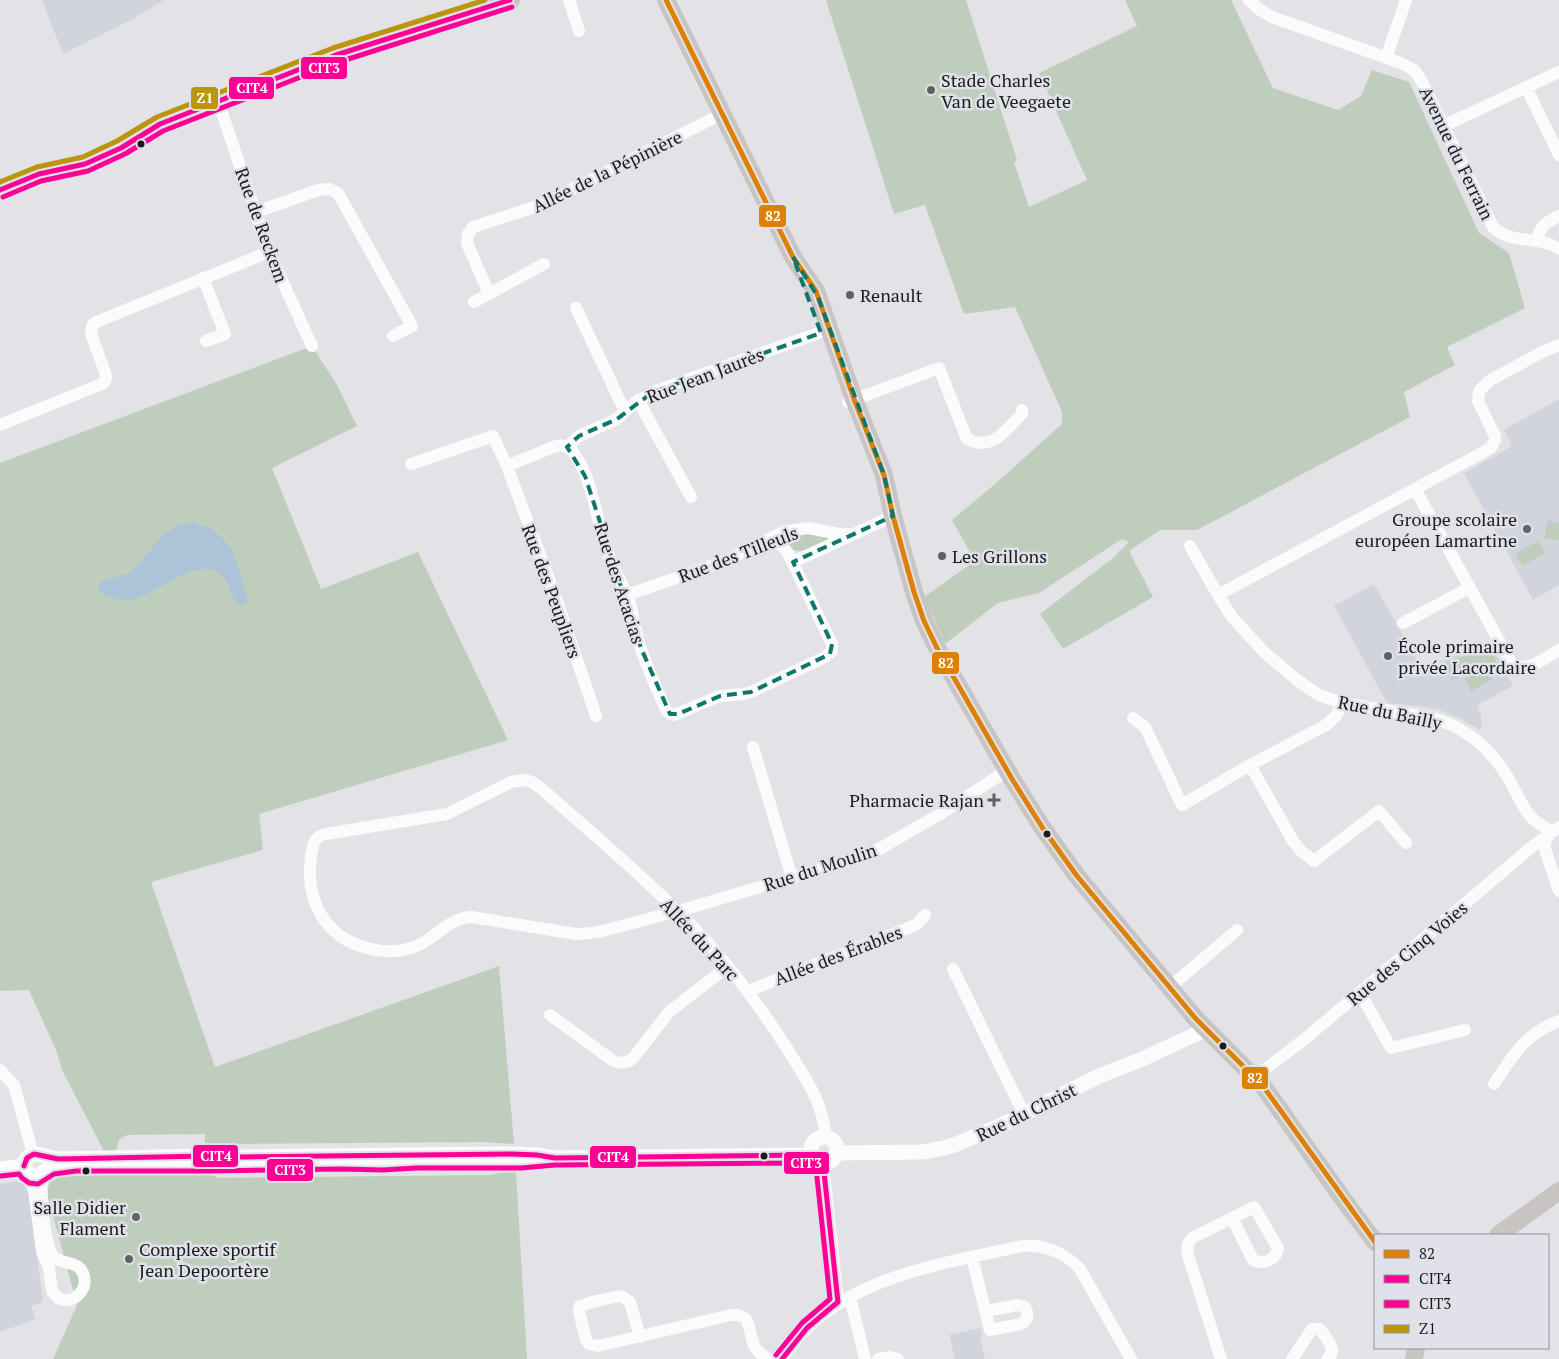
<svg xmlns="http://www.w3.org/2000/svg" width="1559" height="1359" font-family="'PT Serif',serif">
  <rect width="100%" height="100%" fill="#e3e3e7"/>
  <!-- built -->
  <path fill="#d2d4dd" d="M42 0H164L133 19 63 54Z
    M1559 399V585L1533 600 1464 473 1512 446 1504 430Z
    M1374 584 1421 668 1490 643 1513 686 1479 704 1477 706 1481 715 1482 728 1480 730 1459 718 1442 711 1425 707 1387 703 1334 606Z
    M16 1181 23 1184 28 1191 43 1300 41 1303 31 1306 36 1319 0 1332V1184Z
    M980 1328 983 1337 980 1338 985 1359H955L949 1335Z"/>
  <!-- green -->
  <path fill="#bfcdbd" d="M826 0H966L1017 160 1014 162 1029 207 1087 180 1039 73 1137 26 1125 0H1231L1273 88 1338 110 1361 96 1372 70 1409 82 1479 233 1509 253 1525 308 1447 347 1455 365 1404 392 1410 417 1197 530H1160L1129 551 1153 597 1063 649 1040 614 1113 558 1129 542 1122 539 1039 593 998 603 945 644 924 597 975 561 952 520 995 484 1062 424V412L1015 307 964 314 925 205 894 214Z
    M312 346 337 385 357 426 272 468 321 589 418 552 508 740 259 814 263 850 151 882 215 1067 499 966 514 1144 484 1142 205 1144V1134L127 1135 119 1140 116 1150 105 1153 63 1072 56 1050 29 990 0 991V463Z
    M1548 521 1559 523V541L1544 538Z
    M802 532 828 537V540C815 546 789 563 787 537Z
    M1538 541 1545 553 1522 566 1515 554Z
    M1490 646 1496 662 1452 680 1445 663Z
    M1486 668 1493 679 1471 691 1465 679Z
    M506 1172H516L527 1359H53L77 1305 46 1190 51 1182 62 1176 206 1173 219 1178 490 1175Z"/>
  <!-- water -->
  <path fill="#acc4d8" d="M194 523C235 533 237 565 247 599V602L243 605 238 604C229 595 230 579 218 572 194 557 151 600 128 600 118 601 108 597 99 591L98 585 100 582 129 573 140 564 161 536 179 525Z"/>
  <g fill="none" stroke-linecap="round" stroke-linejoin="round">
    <!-- minor -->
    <path stroke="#fbfbfb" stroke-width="12" d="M569 0 579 31
      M1249 0 1260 10 1272 17 1401 63 1414 70 1421 80 1493 227C1511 245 1539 235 1559 249
      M1386 58 1406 0
      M1526 87 1559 155
      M218 101 269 252 312 346
      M1443 126 1559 72
      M256 212 318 190 329 189 338 193 412 326 393 336
      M1537 240C1540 226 1546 222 1559 216
      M203 278 225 334 206 341
      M489 294 467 243 468 234 473 227 541 205 722 114
      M474 302 544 264
      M576 308 621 403 627 410
      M638 400 691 497
      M848 402 939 368 967 439C993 452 1005 430 1022 414V410
      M0 425 104 383 106 378 105 372 91 334 92 326 96 322 269 252
      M567 447 579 436 617 419 632 405 653 392 830 329
      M411 464 493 436 507 466 556 446C566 444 572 449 577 458 593 484 596 516 605 545 610 562 619 578 627 594 633 610 635 629 640 646 647 668 657 689 666 710L670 714 674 715 720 696 744 694 751 692 825 657 832 651V644L788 553C782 544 777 542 767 541
      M507 466 555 595 596 716
      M1415 489 1512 664C1528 673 1545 658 1559 650
      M1190 546 1218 595 1232 617 1265 653 1297 680 1319 695 1342 703 1432 718C1464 726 1490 748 1507 776 1515 788 1522 809 1533 819 1539 824 1546 828 1552 832
      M793 562 893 516
      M627 595 725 561 783 532 808 528 839 534H851
      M1218 595 1491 448 1495 440V436L1478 401 1479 391 1489 381 1542 352 1559 345
      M1403 623 1469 588
      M1133 718 1145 727 1182 805 1250 765 1326 725 1336 716 1342 703
      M753 747 792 878
      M1250 765 1293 841 1302 852 1314 861 1379 811 1406 843
      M1549 834 1545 842V849L1559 891
      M953 969 1024 1114
      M1170 987 1237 930
      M748 991 906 929 917 924 925 915
      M1360 993 1391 1048 1465 1030
      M550 1015 612 1060C620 1064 627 1064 634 1057L669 1012 728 966
      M0 1070 14 1085 33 1154
      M1255 1077 1306 1038 1534 845 1559 827
      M1494 1084C1513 1055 1525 1034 1559 1021
      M825 1137C825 1105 804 1076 788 1050 756 1000 720 952 677 911 634 868 587 829 542 789L532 782 525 780 511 782 447 814 326 834C313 837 313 845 311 857 305 899 324 937 367 948 388 954 411 952 429 939 443 929 454 918 472 917L576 934C595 934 611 929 629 924 649 919 669 913 689 908L865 856 874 852 940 814 1008 770
      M823 1163 838 1302
      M27 1173 34 1190 42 1251 49 1267 52 1291 58 1298C73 1306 90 1289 83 1273 77 1260 63 1265 54 1257 44 1248 39 1187 43 1174
      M972 1257 990 1330 1021 1324C1028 1320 1029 1314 1025 1307L1018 1305 986 1311
      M850 1297 865 1359
      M640 1337 630 1302 623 1297 619 1296 592 1302 580 1306 579 1311 586 1340 589 1344 598 1346 731 1315H738L746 1319C755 1338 747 1346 768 1359
      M782 1359C833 1279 932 1266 1017 1247 1041 1242 1064 1252 1080 1269L1131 1359
      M878 1359 890 1357 898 1359
      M1221 1359 1187 1252 1188 1244 1192 1238 1254 1207 1278 1248C1276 1260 1264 1265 1253 1260L1232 1218
      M1292 1359 1312 1329H1320C1326 1338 1339 1351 1327 1359"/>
    <!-- tertiary -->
    <path stroke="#fbfbfb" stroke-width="15" d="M811 1150a13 13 0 1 1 26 0a13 13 0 1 1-26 0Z
      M836 1153 922 1152 944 1148 954 1145 1000 1126 1099 1076 1142 1059 1205 1030
      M555 1158 537 1155 512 1154 242 1157 207 1156 58 1159C46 1157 29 1147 24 1164L27 1173 32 1176H38L51 1167 75 1164 173 1163 208 1164 341 1161 383 1163 416 1161H521L555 1158 812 1155
      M0 1169 24 1166"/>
    <!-- secondary -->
    <path stroke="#c7c4c2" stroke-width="18" d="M666 0 793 257 816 291 854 399 884 475 893 516 914 592 924 621 938 650 1012 779 1042 827 1077 876 1196 1019 1263 1086 1343 1199 1375 1242
      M1498 1235 1559 1191
      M1414 1359 1416 1348"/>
    <!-- primary -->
    <path stroke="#cac3c0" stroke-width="20" d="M0 190 39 174 85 164 121 148 160 124 336 55 510 0"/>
    <!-- bus-1 casing -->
    <g stroke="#e1e2e9" stroke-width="9">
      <path id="bus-1" d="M666 0 793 257 816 291 854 399 884 475 893 516 914 592 924 621 938 650 1012 779 1042 827 1077 876 1196 1019 1263 1086 1375 1242"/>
    </g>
    <!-- bus-2 casing -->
    <g stroke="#e1e2e9" stroke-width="9">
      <path id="bus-2" d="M0 190 39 174 85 164 121 148 160 124 336 55 510 0
        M823 1163 838 1302
        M24 1166 27 1158 34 1154 58 1159 207 1156 242 1157 512 1154 537 1155 555 1158 812 1155
        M782 1359 807 1328 838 1302"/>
    </g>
    <!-- bus-3 casing -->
    <g stroke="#e1e2e9" stroke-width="9">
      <path id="bus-3" d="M3 197 41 181 88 171 125 154 163 131 339 62 512 7
        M1 1176 19 1174 22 1178 29 1183 38 1184 54 1174 76 1171H208L341 1169 383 1170 416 1168H521L555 1165 808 1163 816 1168 830 1299 802 1323 776 1355"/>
    </g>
    <!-- bus-4 casing -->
    <g stroke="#e1e2e9" stroke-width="9">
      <path id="bus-4" d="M0 182 37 167 83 157 117 141 157 117 333 48 485 0"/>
    </g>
    <!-- bus-1 -->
    <use href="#bus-1" stroke="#dd8004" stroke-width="5"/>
    <!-- bus-2 -->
    <use href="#bus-2" stroke="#ff0096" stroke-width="5"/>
    <!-- bus-3 -->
    <use href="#bus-3" stroke="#ff0096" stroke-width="5"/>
    <!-- bus-4 -->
    <use href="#bus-4" stroke="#bb950c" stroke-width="5"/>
  </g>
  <!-- marked area -->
  <path fill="none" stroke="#0f766e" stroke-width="4" stroke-dasharray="10 6" stroke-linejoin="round" d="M793 257 818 297 884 475 893 516 793 562 832 644 830 654 751 692 720 696 678 714H670L641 648 585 476 567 447 579 436 617 419 653 392 821 333Z"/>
  <!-- markers -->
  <g fill="#616164" stroke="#e1e2e9" stroke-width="2">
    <circle cx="931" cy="90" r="5"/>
    <circle cx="850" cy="295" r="5"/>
    <circle cx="1527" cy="529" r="5"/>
    <circle cx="942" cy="556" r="5"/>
    <circle cx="1388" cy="656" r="5"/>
    <path d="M991.5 792.5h5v5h5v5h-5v5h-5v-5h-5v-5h5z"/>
    <circle cx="136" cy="1217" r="5"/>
    <circle cx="129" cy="1259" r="5"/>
  </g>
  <g fill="#1b1b1e" stroke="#e1e2e9" stroke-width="2">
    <circle cx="141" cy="144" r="4.5"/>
    <circle cx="1047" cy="834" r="4.5"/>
    <circle cx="1223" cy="1046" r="4.5"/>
    <circle cx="764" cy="1156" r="4.5"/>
    <circle cx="86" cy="1171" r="4.5"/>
  </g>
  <g text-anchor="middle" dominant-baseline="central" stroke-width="5" stroke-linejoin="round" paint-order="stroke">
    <!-- poi labels -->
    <g font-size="18" fill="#1b1b1e" stroke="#e1e2e9" text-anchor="start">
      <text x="941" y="80">Stade Charles<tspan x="941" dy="21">Van de Veegaete</tspan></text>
      <text x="860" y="295">Renault</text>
      <text x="1517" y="519" text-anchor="end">Groupe scolaire<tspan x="1517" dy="21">européen Lamartine</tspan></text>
      <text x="952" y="556">Les Grillons</text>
      <text x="1398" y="646">École primaire<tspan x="1398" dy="21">privée Lacordaire</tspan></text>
      <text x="984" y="800" text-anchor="end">Pharmacie Rajan</text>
      <text x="126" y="1207" text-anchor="end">Salle Didier<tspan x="126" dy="21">Flament</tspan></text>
      <text x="139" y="1249">Complexe sportif<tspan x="139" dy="21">Jean Depoortère</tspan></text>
    </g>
    <!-- street labels -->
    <g font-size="18" fill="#1b1b1e" stroke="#e1e2e9">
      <text transform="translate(1457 153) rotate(64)">Avenue du Ferrain</text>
      <text transform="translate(607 171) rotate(-26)">Allée de la Pépinière</text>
      <text transform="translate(262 225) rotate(70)">Rue de Reckem</text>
      <text transform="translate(705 375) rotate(-21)">Rue Jean Jaurès</text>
      <text transform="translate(738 554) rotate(-21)">Rue des Tilleuls</text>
      <text transform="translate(620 583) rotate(72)">Rue des Acacias</text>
      <text transform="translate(552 591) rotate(70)">Rue des Peupliers</text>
      <text transform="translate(1390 712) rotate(12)">Rue du Bailly</text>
      <text transform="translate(820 867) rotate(-18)">Rue du Moulin</text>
      <text transform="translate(700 939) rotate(47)">Allée du Parc</text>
      <text transform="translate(1407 953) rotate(-40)">Rue des Cinq Voies</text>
      <text transform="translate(838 955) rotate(-21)">Allée des Érables</text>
      <text transform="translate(1026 1112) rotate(-26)">Rue du Christ</text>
    </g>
  </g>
  <g stroke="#e1e2e9" stroke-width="2">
    <rect x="300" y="56" width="48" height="24" rx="5" fill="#ff0096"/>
    <rect x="228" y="76" width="47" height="24" rx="5" fill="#ff0096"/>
    <rect x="190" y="86" width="29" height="24" rx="5" fill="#bb950c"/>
    <rect x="758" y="204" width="29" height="24" rx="5" fill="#dd8004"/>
    <rect x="931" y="651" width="29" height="24" rx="5" fill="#dd8004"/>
    <rect x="1241" y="1066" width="28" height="24" rx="5" fill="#dd8004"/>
    <rect x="192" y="1144" width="47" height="24" rx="5" fill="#ff0096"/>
    <rect x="589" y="1145" width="48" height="24" rx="5" fill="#ff0096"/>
    <rect x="783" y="1151" width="47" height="24" rx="5" fill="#ff0096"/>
    <rect x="266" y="1158" width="48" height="24" rx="5" fill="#ff0096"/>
  </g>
  <g font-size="14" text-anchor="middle" font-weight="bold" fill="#fff">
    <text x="324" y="73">CIT3</text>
    <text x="252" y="93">CIT4</text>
    <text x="205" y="103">Z1</text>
    <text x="773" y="221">82</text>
    <text x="946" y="668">82</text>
    <text x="1255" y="1083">82</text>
    <text x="216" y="1161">CIT4</text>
    <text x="613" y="1162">CIT4</text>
    <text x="806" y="1168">CIT3</text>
    <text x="290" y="1175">CIT3</text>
  </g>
  <!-- legend -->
  <rect x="1374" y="1234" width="175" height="115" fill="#e1e2e9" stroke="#929298"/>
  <rect x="1384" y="1250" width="25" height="8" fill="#dd8004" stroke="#929298"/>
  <text x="1419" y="1259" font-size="15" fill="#1b1b1e">82</text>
  <rect x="1384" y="1275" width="25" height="8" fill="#ff0096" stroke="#929298"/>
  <text x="1419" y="1284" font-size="15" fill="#1b1b1e">CIT4</text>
  <rect x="1384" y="1300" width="25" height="8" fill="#ff0096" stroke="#929298"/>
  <text x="1419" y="1309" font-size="15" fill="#1b1b1e">CIT3</text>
  <rect x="1384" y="1325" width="25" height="8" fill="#bb950c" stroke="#929298"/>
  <text x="1419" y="1334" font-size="15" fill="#1b1b1e">Z1</text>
</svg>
